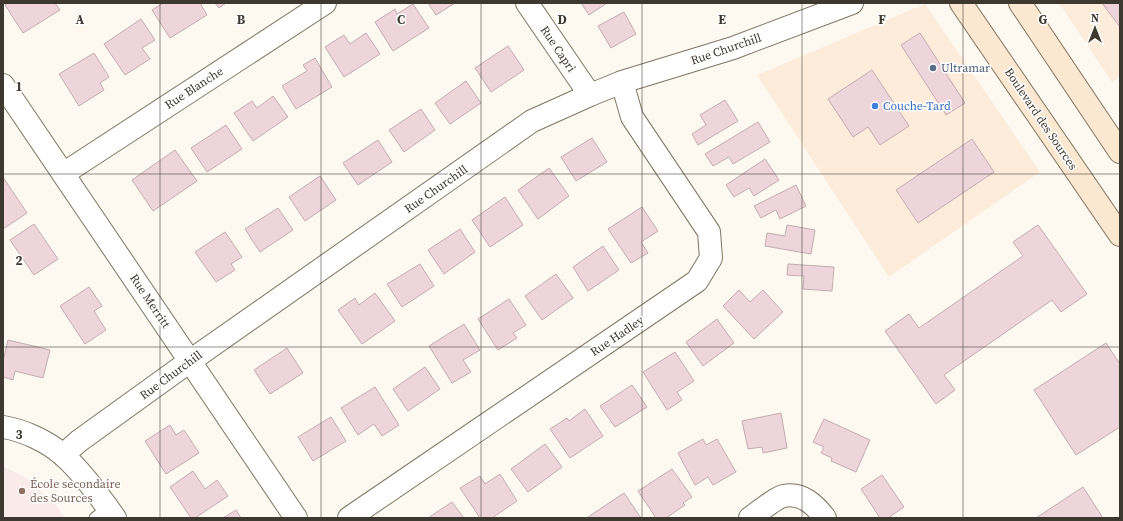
<svg xmlns="http://www.w3.org/2000/svg" width="1123" height="521" font-family="'Source Serif 4',serif">
  <rect width="100%" height="100%" fill="#fdf9f0"/>
  <!-- commercial -->
  <path fill="#feecdb" d="M1059 3H1120V76L1112 82Z
    M925 4 1040 172 889 277 757 75Z"/>
  <!-- education -->
  <path fill="#fbebe8" d="M3 466 26 478 56 505 65 518H3Z"/>
  <!-- building -->
  <path fill="#eed4db" stroke="#c4abb2" d="M8 3H55L60 10 23 33 5 5Z
    M163 3H200L207 15 170 38 152 10Z
    M215 3H226L219 8Z
    M428 3H455L436 15Z
    M581 3H607L589 15Z
    M1102 3H1120V27Z
    M413 4 429 28 393 51 375 22 395 9 397 14Z
    M624 12 636 34 611 48 598 26Z
    M141 19 155 40 142 48 150 59 125 75 104 44Z
    M366 33 380 54 344 77 325 47 344 35 350 44Z
    M920 33 965 103 946 115 901 45Z
    M508 46 524 70 491 92 475 68Z
    M94 53 109 77 100 83 104 90 79 106 59 74Z
    M315 58 332 87 296 109 282 86 307 71 303 65Z
    M872 70 909 126 880 145 868 127 853 137 828 99Z
    M466 81 481 103 450 124 435 103Z
    M273 96 288 117 253 141 234 113 252 101 257 108Z
    M725 100 738 121 698 145 692 134 706 125 700 115Z
    M421 109 435 130 404 152 389 130Z
    M758 122 770 142 733 164 729 157 713 166 705 154Z
    M226 125 242 149 207 172 191 148Z
    M592 138 607 162 576 181 561 157Z
    M972 139 994 172 918 223 896 190Z
    M378 140 392 162 358 185 343 163Z
    M175 150 197 181 153 211 132 180Z
    M765 159 779 180 754 196 749 188 734 197 726 185Z
    M549 168 569 196 538 219 518 190Z
    M320 176 336 200 305 221 289 197Z
    M3 177 27 213 3 229Z
    M796 185 806 206 780 219 776 210 761 218 754 206Z
    M505 197 523 225 490 247 472 220Z
    M642 207 658 231 641 242 648 253 631 263 608 229Z
    M278 208 293 230 260 252 245 229Z
    M34 224 58 259 34 275 10 240Z
    M787 225 815 230 811 254 765 246 767 233 785 236Z
    M1038 225 1087 294 1061 312 1052 300 944 375 955 390 936 404 885 331 909 314 919 328 1023 256 1013 242Z
    M460 229 475 252 444 274 428 250Z
    M225 232 242 257 231 264 235 270 216 282 195 252Z
    M603 246 619 270 588 291 573 267Z
    M420 264 434 286 402 307 387 284Z
    M788 264 834 267 832 291 803 289 804 276 787 275Z
    M556 274 573 298 542 320 525 296Z
    M89 287 102 306 94 311 106 330 85 344 60 306Z
    M739 290 750 302 763 290 783 312 754 339 723 306Z
    M375 293 395 321 362 344 338 310 355 298 359 305Z
    M509 299 526 325 513 333 517 338 498 350 478 319Z
    M717 319 734 343 703 366 686 342Z
    M464 324 480 350 463 360 471 372 452 383 429 346Z
    M8 340 50 350 43 378 15 371 13 380 3 377V361Z
    M1106 343 1120 364V427L1076 455 1034 390Z
    M287 348 303 373 270 394 254 370Z
    M675 352 694 381 677 392 682 400 667 410 643 372Z
    M425 367 440 389 408 411 393 389Z
    M632 385 647 407 615 427 600 406Z
    M375 387 399 425 382 436 374 424 358 435 341 408Z
    M585 409 603 436 570 458 550 429 567 418 569 421Z
    M781 413 787 448 763 453 762 447 748 449 742 421Z
    M331 417 346 441 313 461 298 437Z
    M824 419 870 440 856 472 831 461 832 458 821 453 824 447 813 442Z
    M170 425 176 435 184 430 199 453 166 474 145 441Z
    M703 439 706 445 717 439 736 472 713 485 708 477 695 485 678 453Z
    M545 444 562 467 528 492 511 469Z
    M672 469 692 497 683 503 685 505 666 518H656L638 491Z
    M193 471 205 489 217 480 228 496 195 518H191L170 487Z
    M500 474 517 501 492 518H480L460 488 480 476 485 484Z
    M882 475 904 507 888 518H880L861 489Z
    M1083 487 1103 518H1036Z
    M624 493 641 518H588V517Z
    M452 502 464 518H428Z
    M236 510 241 518H223Z"/>
  <g fill="none" stroke-linecap="round" stroke-linejoin="round">
    <!-- service casing -->
    <g stroke="#7f7662" stroke-width="13">
      <path id="service" d="M95 518 108 508"/>
    </g>
    <!-- minor casing -->
    <g stroke="#7f7662" stroke-width="24">
      <path id="minor" d="M527 3 590 95
        M3 85 296 518
        M63 174 325 3
        M63 455 79 441 190 361 532 121 590 95 622 82 733 48 852 3
        M349 518 697 281 711 258 709 232 632 117 622 82
        M750 518C757 513 777 497 784 496 802 492 815 505 825 518"/>
    </g>
    <!-- tertiary casing -->
    <g stroke="#7f7662" stroke-width="24">
      <path id="tertiary" d="M3 427C23 430 49 442 64 456 82 472 101 498 115 518"/>
    </g>
    <!-- secondary casing -->
    <g stroke="#7f7662" stroke-width="24">
      <path id="secondary" d="M961 3 1120 235
        M1020 3 1120 152"/>
    </g>
    <!-- service -->
    <use href="#service" stroke="#fff" stroke-width="11"/>
    <!-- minor -->
    <use href="#minor" stroke="#fff" stroke-width="22"/>
    <!-- tertiary -->
    <use href="#tertiary" stroke="#fff" stroke-width="22"/>
    <!-- secondary -->
    <use href="#secondary" stroke="#fce7d1" stroke-width="22"/>
  </g>
  <!-- grid -->
  <path fill="none" stroke="#3d3931" stroke-width="1" stroke-opacity="0.55" d="M160 3V518M321 3V518M481 3V518M642 3V518M802 3V518M963 3V518M3 174H1120M3 347H1120"/>
  <!-- markers -->
  <circle fill="#5c6f8a" stroke="#fff" stroke-width="1.5" cx="933" cy="68" r="4"/>
  <circle fill="#3f7fe0" stroke="#fff" stroke-width="1.5" cx="875" cy="106" r="4"/>
  <circle fill="#8d6e63" stroke="#fff" stroke-width="1.5" cx="22" cy="491" r="4"/>
  <g text-anchor="middle" dominant-baseline="central" stroke-width="3" stroke-linejoin="round" paint-order="stroke">
    <!-- street labels -->
    <g font-size="12" fill="#3d3931" stroke="#fff">
      <text transform="translate(558 49) rotate(56)">Rue Capri</text>
      <text transform="translate(726 49) rotate(-19)">Rue Churchill</text>
      <text transform="translate(194 88) rotate(-33)">Rue Blanche</text>
      <text transform="translate(1041 119) rotate(56)">Boulevard des Sources</text>
      <text transform="translate(436 189) rotate(-35)">Rue Churchill</text>
      <text transform="translate(150 301) rotate(56)">Rue Merritt</text>
      <text transform="translate(617 336) rotate(-34)">Rue Hadley</text>
      <text transform="translate(171 375) rotate(-36)">Rue Churchill</text>
    </g>
    <!-- service labels -->
    <g font-size="12" fill="#4e5e75" stroke="#fff" text-anchor="start">
      <text x="941" y="68">Ultramar</text>
    </g>
    <!-- shop labels -->
    <g font-size="12" fill="#366cbe" stroke="#fff" text-anchor="start">
      <text x="883" y="106">Couche-Tard</text>
    </g>
    <!-- education labels -->
    <g font-size="12" fill="#785e54" stroke="#fff" text-anchor="start">
      <text x="30" y="484">École secondaire<tspan x="30" dy="14">des Sources</tspan></text>
    </g>
  </g>
  <g font-size="13" text-anchor="middle" font-weight="bold" fill="#3d3931" stroke="#fff" stroke-width="3" stroke-linejoin="round" paint-order="stroke">
    <text x="80" y="24">A</text>
    <text x="241" y="24">B</text>
    <text x="401" y="24">C</text>
    <text x="562" y="24">D</text>
    <text x="722" y="24">E</text>
    <text x="882" y="24">F</text>
    <text x="1043" y="24">G</text>
    <text x="19" y="91">1</text>
    <text x="19" y="265">2</text>
    <text x="19" y="439">3</text>
  </g>
  <!-- border -->
  <rect width="1123" height="521" fill="none" stroke="#3d3931" stroke-width="8"/>
  <!-- north arrow -->
  <g transform="translate(1095 28)" stroke="#ffffff" stroke-width="3" paint-order="stroke">
  <path d="M0-3L7 15L0 10L-7 15Z" fill="#3d3931"/>
  <text y="-6" font-size="11" font-weight="bold" text-anchor="middle" fill="#3d3931">N</text>
  </g>
</svg>
